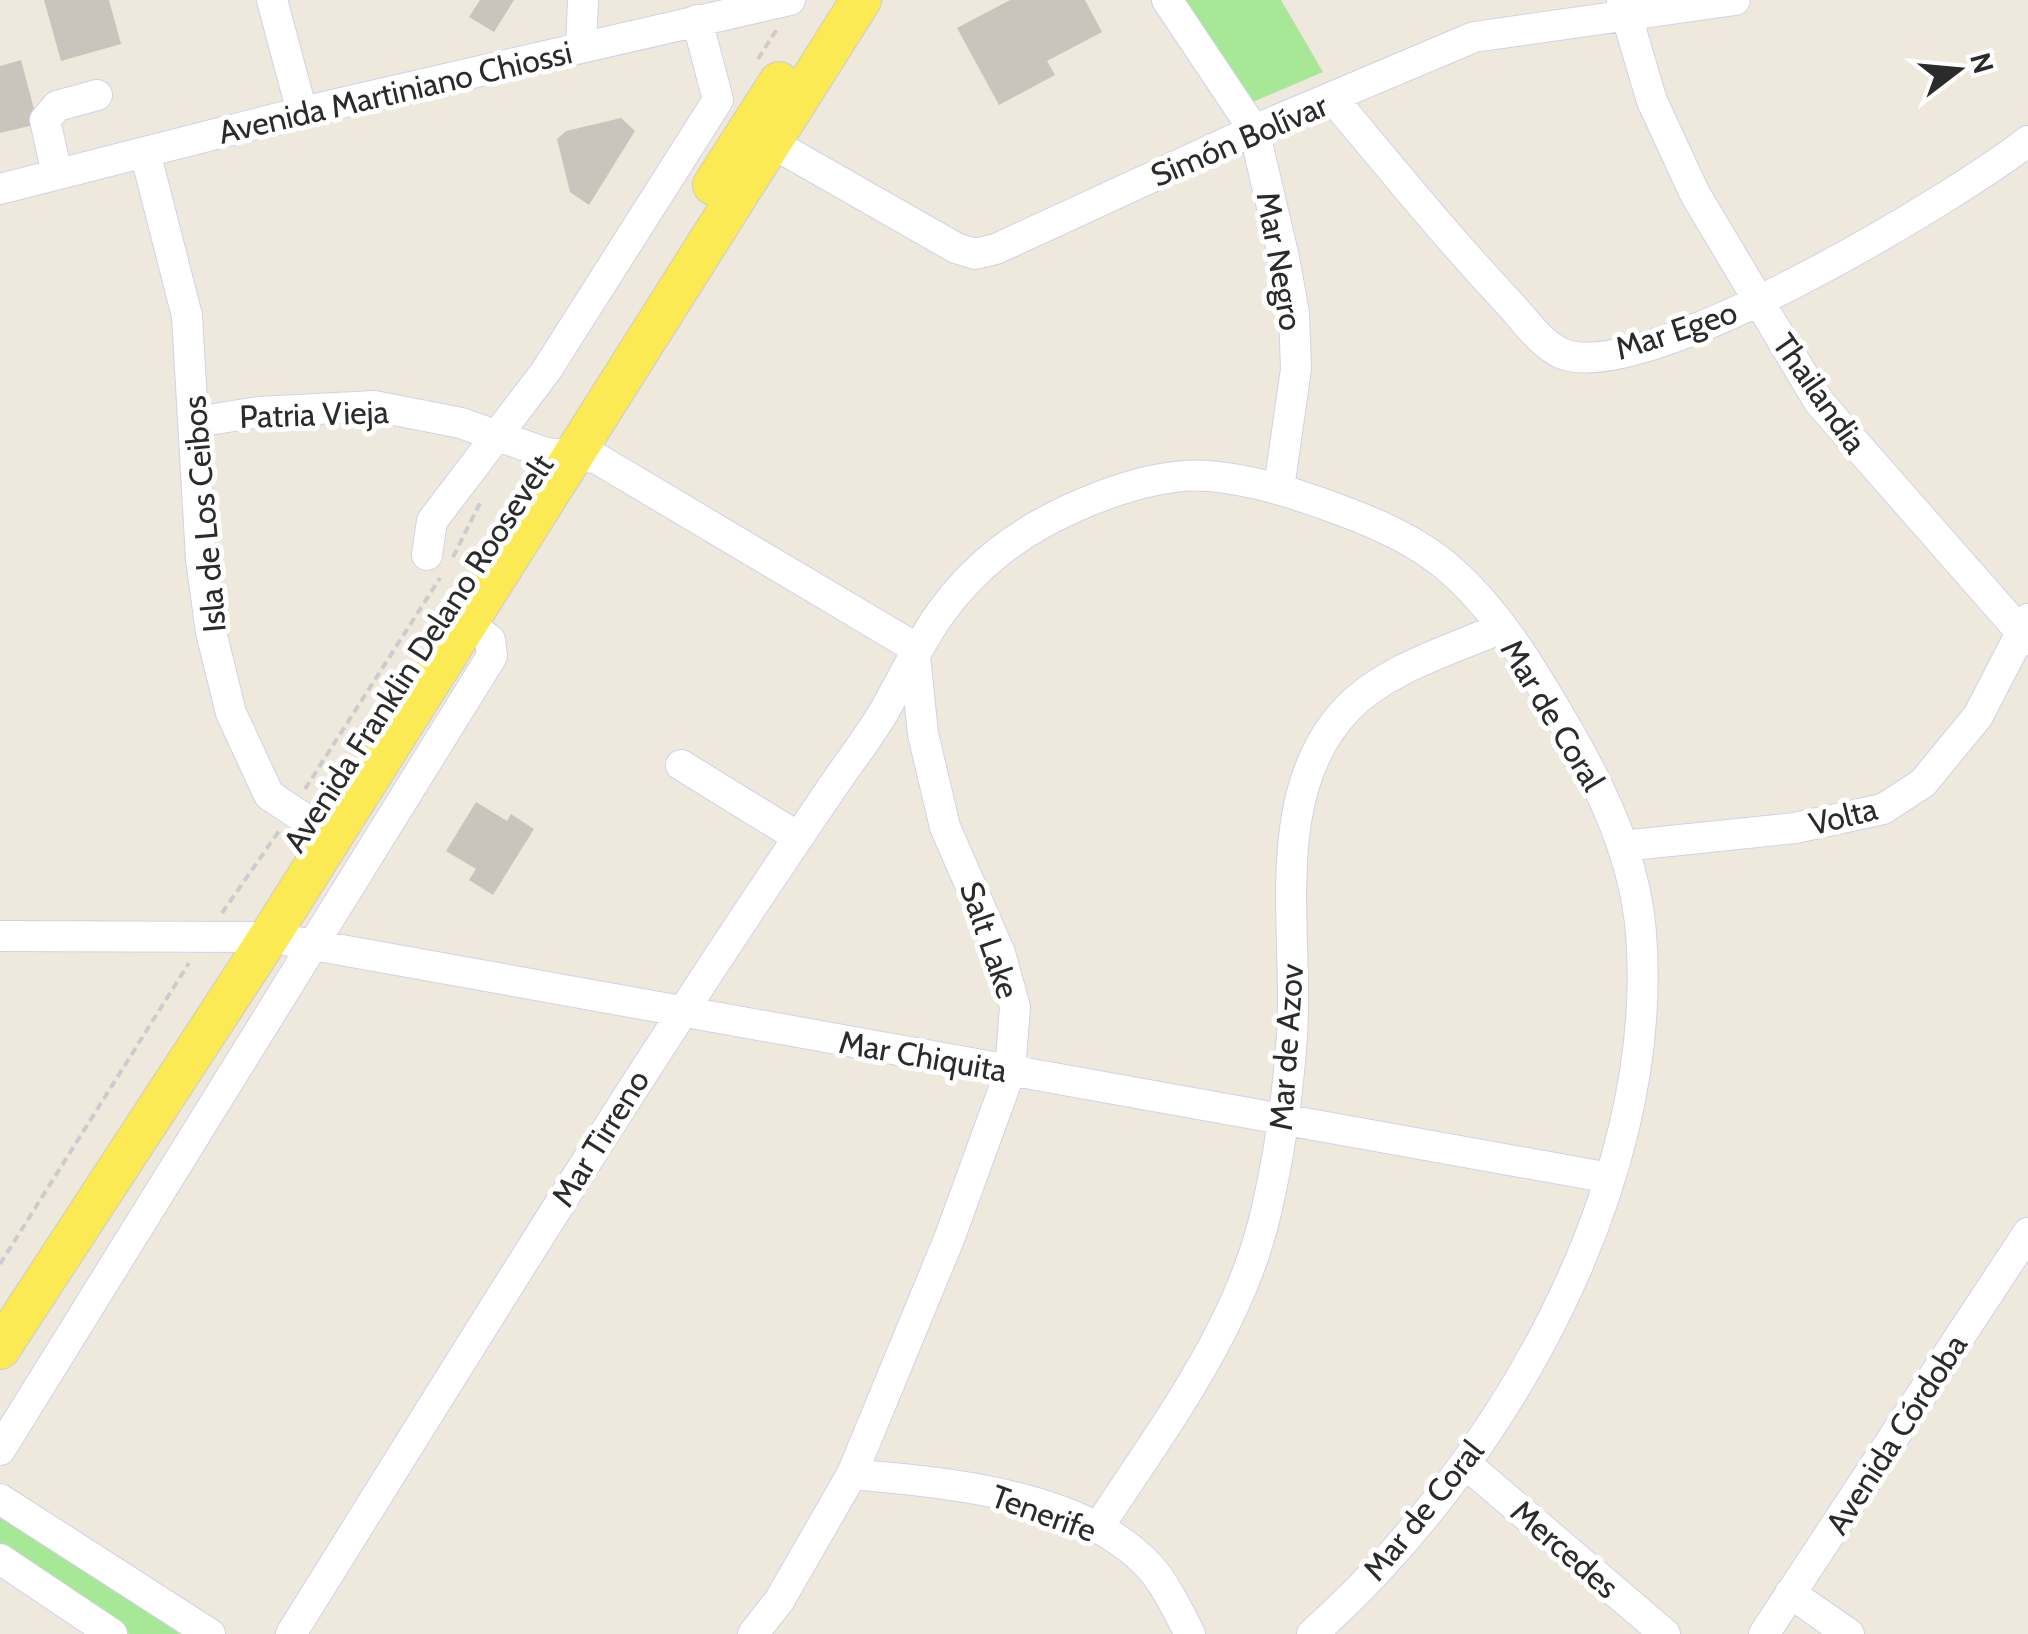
<svg xmlns="http://www.w3.org/2000/svg" width="2028" height="1634" font-family="Cabin,sans-serif">
  <rect width="100%" height="100%" fill="#eee9dc"/>
  <!-- green -->
  <path fill="#a6e895" d="M1184 0H1281L1323 72 1253 102Z
    M0 1516 186 1634H129L0 1552Z"/>
  <!-- building -->
  <path fill="#c9c5bc" d="M44 0H109L121 44 61 61Z
    M480 0H514L494 32 469 17Z
    M1010 0H1085L1102 32 1047 61 1055 75 999 105 957 28Z
    M21 60 38 124 0 133V66Z
    M621 118 635 131 589 205 570 192 557 139 566 131Z
    M476 802 507 821 511 814 534 829 493 895 469 880 476 869 446 851Z"/>
  <g fill="none" stroke-linecap="round" stroke-linejoin="round">
    <!-- minor casing -->
    <g stroke="#d1d2e5" stroke-width="32">
      <path id="minor" d="M272 0 302 112
        M1167 0 1254 130 1284 258 1294 313 1296 369 1279 488
        M1622 0 1652 101 1695 194 1819 402 2028 640
        M581 47 583 0
        M1334 100C1391 168 1447 237 1508 302 1524 319 1541 345 1563 354 1645 386 1958 196 2028 141
        M772 143 956 248 975 254 996 249 1254 130 1474 37 1735 0
        M145 152 187 316 201 559 211 632 231 713 269 795 332 837
        M57 174 45 120 57 106 97 95
        M0 189 302 112 790 0
        M195 422 259 412 374 406 461 423 546 453 596 458 914 647 923 734 945 827 1000 953 1015 1007 1010 1072 949 1239 852 1474 779 1601 753 1634
        M427 555 432 521 546 371 718 100 697 20
        M681 765 798 837
        M1622 846 1795 828 1883 809 1923 783 1978 716 2028 619
        M0 936 269 937 1610 1178
        M0 1450 492 656 490 640 468 623
        M1466 1464 1665 1634
        M852 1474C946 1483 1082 1493 1150 1567 1166 1585 1179 1613 1190 1634
        M0 1499 210 1634
        M1098 1528C1163 1428 1241 1327 1267 1208 1280 1152 1288 1093 1292 1036 1299 930 1266 793 1348 708 1387 668 1451 650 1501 628
        M0 1559 112 1634
        M1790 1593 1849 1634
        M291 1634C467 1352 640 1069 827 795 846 766 869 738 886 708 923 641 938 601 1000 551 1050 512 1144 471 1209 476 1255 480 1297 494 1340 510 1376 523 1416 541 1446 566 1495 607 1531 667 1563 722 1601 786 1635 858 1641 933 1661 1188 1498 1469 1312 1634
        M1764 1634 2028 1233"/>
    </g>
    <!-- major casing -->
    <g stroke="#ccc" stroke-width="42">
      <path id="major" d="M713 185 779 82
        M0 1349 269 937 861 0"/>
    </g>
    <!-- path -->
    <path stroke="#ccc" stroke-width="4" stroke-dasharray="8 5" stroke-linecap="butt" d="M758 59 777 29
      M453 557 480 503
      M305 789 440 578
      M222 913 279 831
      M0 1264 189 963"/>
    <!-- minor -->
    <use href="#minor" stroke="#fff" stroke-width="30"/>
    <!-- major -->
    <use href="#major" stroke="#fbea54" stroke-width="40"/>
  </g>
  <g text-anchor="middle" dominant-baseline="central" stroke-width="10" stroke-linejoin="round" paint-order="stroke">
    <!-- street labels -->
    <g font-size="32" fill="#2b2b2b" stroke="#fff">
      <text transform="translate(395 92) rotate(-13)">Avenida Martiniano Chiossi</text>
      <text transform="translate(1239 140) rotate(-23)">Simón Bolívar</text>
      <text transform="translate(1280 261) rotate(80)">Mar Negro</text>
      <text transform="translate(1676 330) rotate(-18)">Mar Egeo</text>
      <text transform="translate(1820 393) rotate(55)">Thailandia</text>
      <text transform="translate(314 414) rotate(-2)">Patria Vieja</text>
      <text transform="translate(204 514) rotate(-95)">Isla de Los Ceibos</text>
      <text transform="translate(418 653) rotate(-57)">Avenida Franklin Delano Roosevelt</text>
      <text transform="translate(1553 715) rotate(59)">Mar de Coral</text>
      <text transform="translate(1843 816) rotate(-14)">Volta</text>
      <text transform="translate(990 940) rotate(71)">Salt Lake</text>
      <text transform="translate(1286 1047) rotate(-86)">Mar de Azov</text>
      <text transform="translate(923 1056) rotate(10)">Mar Chiquita</text>
      <text transform="translate(600 1138) rotate(-58)">Mar Tirreno</text>
      <text transform="translate(1896 1434) rotate(-57)">Avenida Córdoba</text>
      <text transform="translate(1423 1510) rotate(-51)">Mar de Coral</text>
      <text transform="translate(1044 1513) rotate(20)">Tenerife</text>
      <text transform="translate(1565 1549) rotate(41)">Mercedes</text>
    </g>
  </g>
  <!-- north arrow -->
  <g transform="translate(1958 70) rotate(74)" stroke="#ffffff" stroke-width="8" paint-order="stroke">
  <path d="M0-8L18 38L0 25L-18 38Z" fill="#2b2b2b"/>
  <text y="-15" font-size="28" font-weight="bold" text-anchor="middle" fill="#2b2b2b">N</text>
  </g>
</svg>
